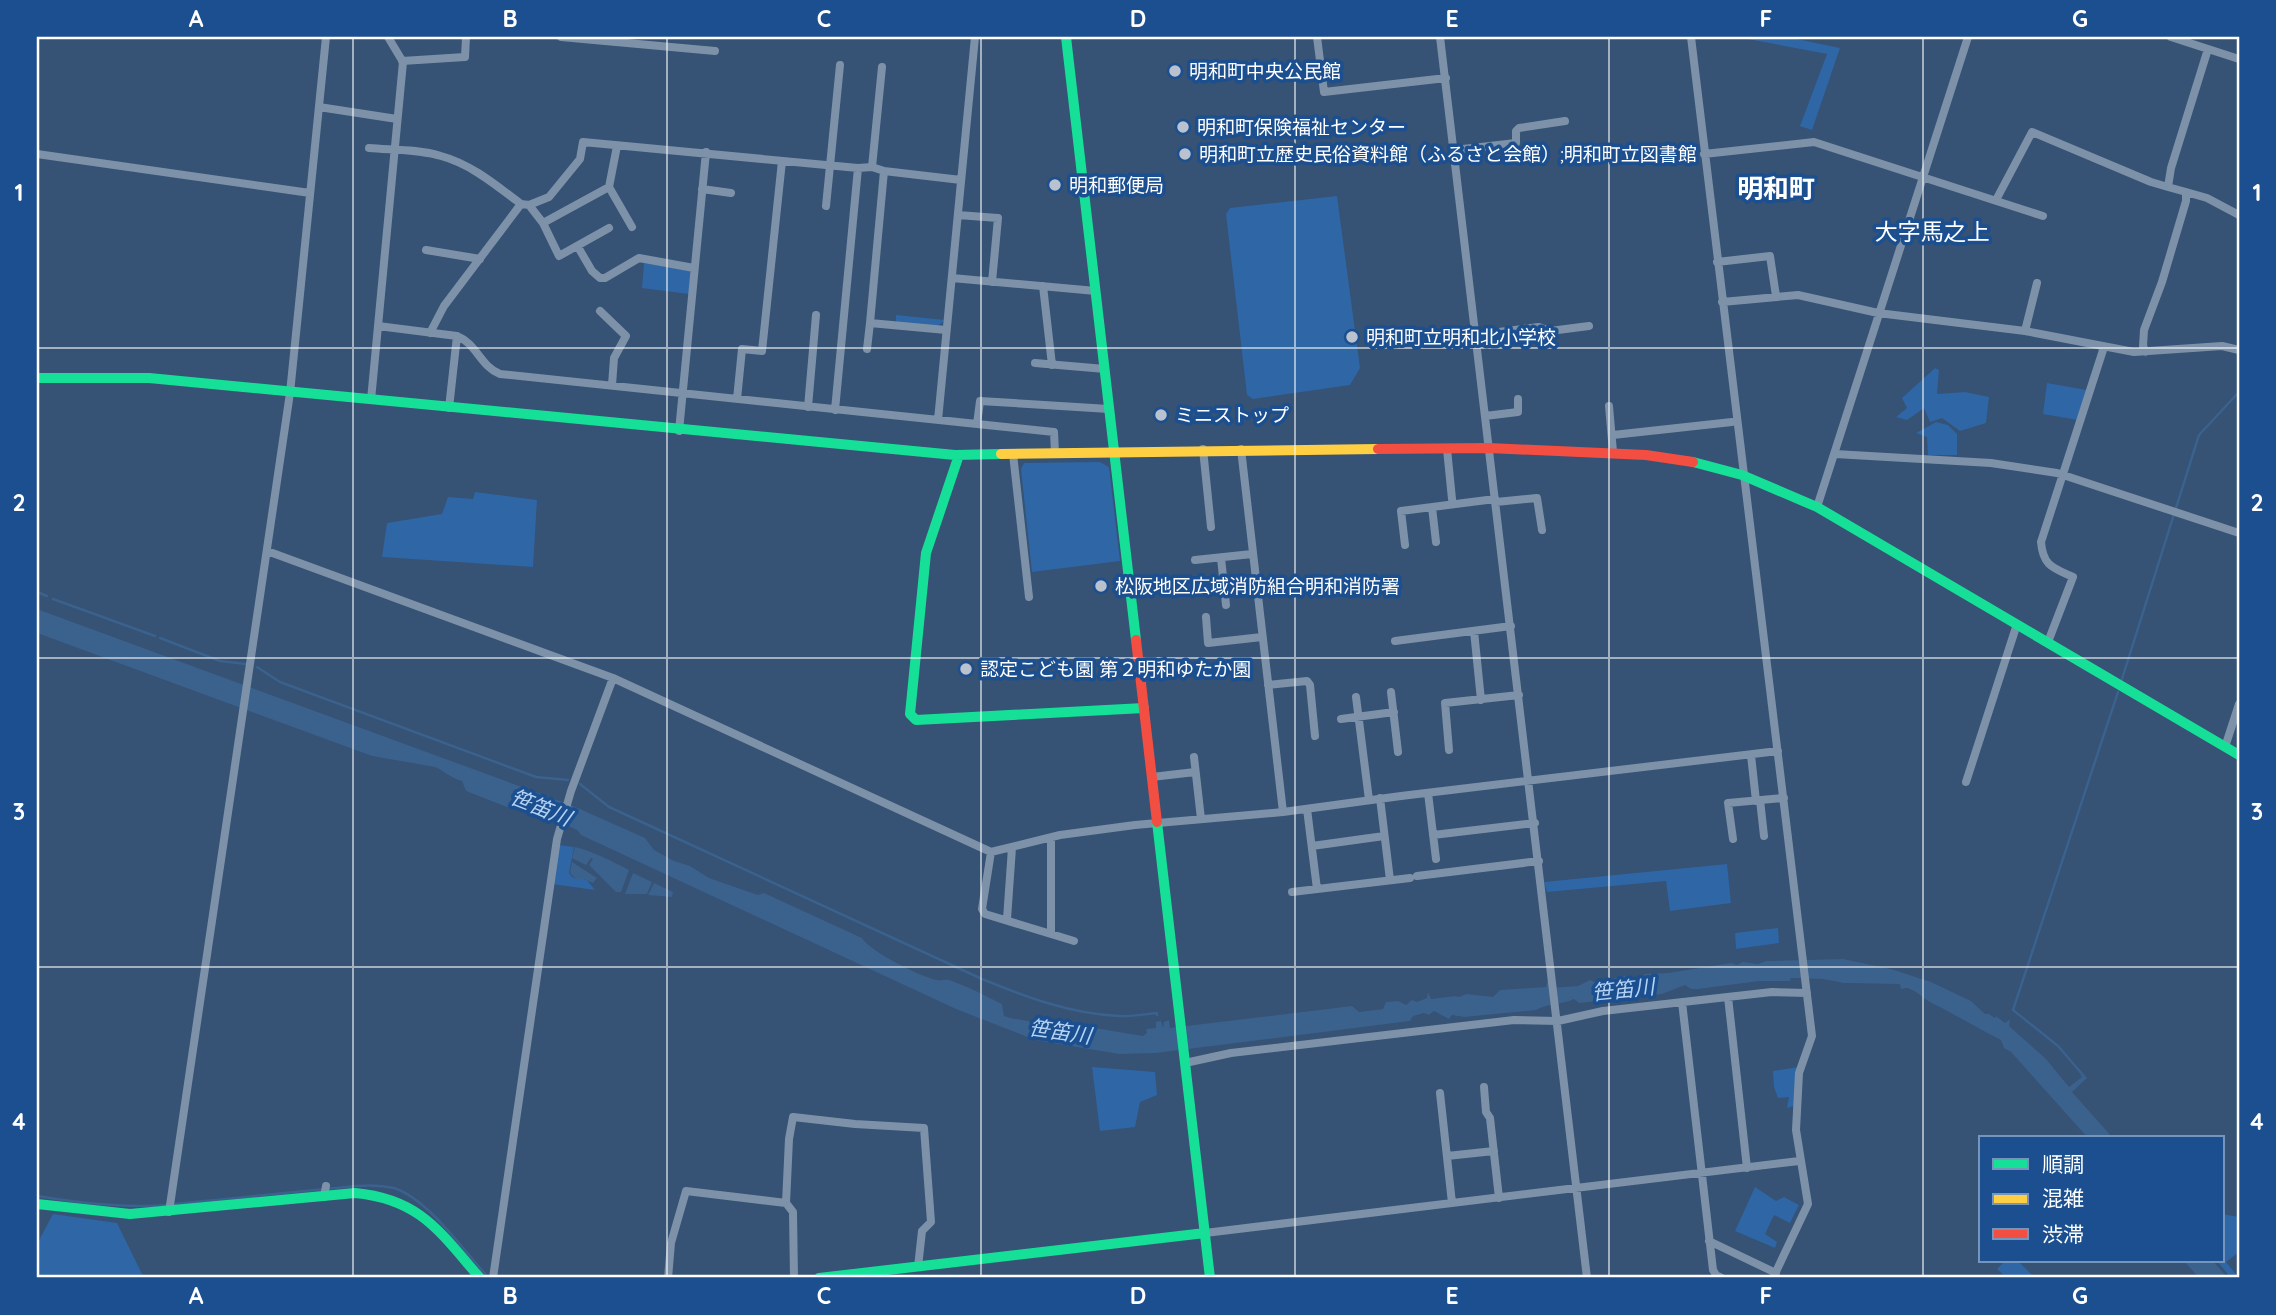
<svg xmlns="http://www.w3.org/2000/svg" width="2276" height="1315" font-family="Quicksand,'Noto Sans JP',sans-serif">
  <rect width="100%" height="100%" fill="#365274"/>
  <!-- green -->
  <path fill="#2f66a5" d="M1737 37 1792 38 1840 48 1812 130 1800 126 1827 54Z
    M1337 196 1360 368 1350 385 1253 399 1247 395 1226 214 1230 208Z
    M644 263 691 271 689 294 642 288Z
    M896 315 945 320 938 326 896 323Z
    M1935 368 1939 370 1937 394 1965 392 1989 397 1986 423 1960 431 1942 418 1930 422 1924 408 1907 420 1896 417 1907 408 1902 398Z
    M2047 383 2087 390 2078 420 2043 414Z
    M1936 422 1948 425 1957 434V455H1928L1927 437 1916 433Z
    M1100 462 1109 467 1120 561 1032 572 1021 469 1024 463Z
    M475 492 537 500 533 567 382 557 387 523 442 514 448 497 473 499Z
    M559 845 574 847 569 873C575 882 579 877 587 880L595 890 552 884Z
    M1727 864 1731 903 1670 911 1666 881 1547 892 1544 882Z
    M1778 928 1779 943 1736 949 1735 933Z
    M1092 1067 1155 1072 1157 1095 1140 1102 1135 1127 1100 1131Z
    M1799 1067 1794 1106 1787 1108 1789 1097 1778 1098 1774 1087 1773 1071Z
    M1755 1187 1776 1201 1784 1197 1799 1205 1790 1223 1774 1215 1765 1234 1777 1242 1775 1248 1735 1231Z
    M53 1214 117 1223 144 1278H37V1244Z
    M2222 1214 2239 1217V1252L2226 1262 2239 1278H2231L2217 1261H2222Z
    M2005 1261H2018L2035 1278H2007L1997 1269Z"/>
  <!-- water -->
  <path fill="#3b618d" d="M37 609 571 805 645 838 654 850 674 861 690 866 709 878 758 895 764 893 862 938C870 951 920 977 937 980 943 981 946 978 952 981 969 987 986 996 1002 1004L1004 1016 1010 1018 1071 1028 1083 1026 1143 1036 1147 1033 1146 1029 1156 1028V1022L1161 1021 1163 1028 1164 1022 1169 1020 1170 1028 1352 1006 1359 1012 1383 1009 1386 1002 1398 1001 1406 1005 1412 1000 1417 1002 1427 998 1428 992 1431 999 1455 996 1459 997 1466 994 1493 997 1500 990 1546 987 1548 979 1549 988 1578 986 1590 980 1602 985 1604 981 1628 975 1633 979 1646 974 1668 973 1731 963 1737 965 1743 962 1758 964 1766 961 1843 959 1891 969 1931 982 1971 1001 1985 1014H1989L1995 1018 1996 1016 2005 1023 2010 1019 2009 1026 2046 1059 2069 1087 2082 1077 2080 1075 2083 1073 2087 1078 2072 1092 2113 1138H2088L2011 1052 2004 1048 2001 1040C1977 1028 1954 1014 1930 1002 1924 999 1919 993 1912 990 1906 987 1907 988 1901 989L1900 984 1844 983 1823 979 1791 978 1790 981H1759L1698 989H1691L1685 985 1662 994 1579 1003 1574 999C1561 1005 1548 1003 1536 1010L1464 1017 1452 1015 1449 1019 1434 1011 1429 1015 1424 1013 1413 1016 1410 1021 1156 1053 1119 1054 1035 1040 956 1009 581 835 577 830 547 815 520 807H507L466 791 462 781C448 777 445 771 435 767L372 756 37 633Z
    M575 847C593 851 611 861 629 870L621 892H616L589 865 593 859 591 858 586 865 572 858Z
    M572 862 597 878 593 883 584 879H576L570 873Z
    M633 873 652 882 647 894H625Z
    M654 883 673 892 672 897 648 895Z
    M2184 1261H2213L2228 1278H2199Z"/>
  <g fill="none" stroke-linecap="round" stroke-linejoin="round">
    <!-- stream -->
    <path stroke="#3b618d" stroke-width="2.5" d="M37 592 47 596
      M53 599 155 636
      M160 638 220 661 246 664
      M257 667 280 682 536 777 568 780
      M2122 679 2199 435 2239 392
      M580 784 609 807 982 979C1026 997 1071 1014 1119 1016 1131 1017 1145 1014 1157 1013V1015
      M2083 1075 2058 1046 2013 1010 2118 692
      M37 1196C81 1203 123 1208 167 1205
      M174 1204 356 1186C368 1185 381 1185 394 1188 428 1199 463 1250 488 1277L493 1278"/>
    <!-- street -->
    <path stroke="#7d92a8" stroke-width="8" d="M561 37 715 51
      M1317 37 1324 92 1446 78
      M1440 37 1587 1278
      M1691 37 1812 1036 1799 1073 1796 1130 1808 1204 1773 1278
      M2171 37 2239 59
      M402 61 465 57 466 37
      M319 107 397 119
      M369 148C392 150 418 149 441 156 471 164 497 186 521 204L529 205 543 223 609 187 617 146
      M1454 150 1516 143V131L1519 128 1565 121
      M37 154 310 193
      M1704 154 1814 142 2043 216
      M872 167 882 67
      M884 171 870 323 946 330
      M609 187 632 227
      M702 189 731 193
      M2186 192 2207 198 2239 215
      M1996 200 2032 132 2151 182 2168 187
      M529 205 549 197 580 159 583 142 858 168 872 167 884 171 961 180
      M826 206 840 65
      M958 215 998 218 992 282
      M543 223 559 256 609 228
      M578 247 592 271 600 278H605L639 258 694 268
      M426 250 480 259
      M1717 262 1770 256 1776 296
      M952 278 1096 291
      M1043 286 1052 365
      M1722 302 1798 295 1878 313 2025 331 2134 352 2222 346 2239 350
      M600 311 626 336 614 358 612 385
      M378 326 457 336C477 344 480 366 500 374L977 424 980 401 1109 409
      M2025 331 2037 283
      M430 333 444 306 521 204
      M1475 335 1539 327 1550 331 1589 326
      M867 349 870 323
      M2146 352 2143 346 2144 330 2162 282 2186 201V192L2168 187 2171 168 2208 49
      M1035 363 1105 369
      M737 399 742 349 762 351 782 161
      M371 400 403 62 388 37
      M1609 406 1613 452
      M808 407 816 315
      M449 408 457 336
      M835 410 858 168
      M1485 416 1518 412V399
      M938 420 975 37
      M977 424 1054 432 1055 453
      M679 431 706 152
      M1613 435 1732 422
      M1203 449 1211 527
      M1241 449 1283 812
      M1447 449 1452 499
      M1013 454 1029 597
      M1835 454 1991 463 2057 473 2239 533
      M1496 502 1537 498 1542 530
      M1432 507 1436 542
      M1817 507 1968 37
      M1405 545 1401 511 1495 499
      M267 551 613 678 991 852 1060 835 1135 825 1283 812 1401 796 1778 751
      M1221 558 1226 605
      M1195 560 1252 554
      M1206 617 1208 643 1262 637
      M1474 631 1481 700
      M1395 641 1511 626
      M2048 642 2073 577C2053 568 2043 566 2041 542L2104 347
      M1268 685 1307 681 1310 685 1315 736
      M1391 692 1398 752
      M1356 697 1369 800
      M1341 719 1394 712
      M2225 747 2239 704
      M1449 750 1445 703 1519 695
      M1751 755 1756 801
      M1194 757 1201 819
      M1152 777 1195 772
      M1966 782 2017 624
      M1428 793 1436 859
      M1380 798 1390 880
      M1760 800 1764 836
      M1307 809 1317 889
      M1433 835 1535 823
      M1733 839 1728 803 1784 798
      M1312 846 1384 836
      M991 852 982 909 985 914 1051 934V838
      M1417 876 1539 861
      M1292 892 1410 878
      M1007 919 1012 848
      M1051 934 1074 941
      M1728 997 1747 1168
      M1682 1002 1713 1270 1716 1275 1722 1278
      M1185 1063 1231 1053 1514 1020 1558 1021 1603 1011 1772 992 1807 993
      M1484 1087 1486 1112 1490 1118 1499 1198
      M1440 1093 1452 1203
      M1447 1156 1494 1151
      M324 1197 326 1186
      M786 1203 789 1139 793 1117 855 1124 924 1128 931 1222 922 1231 918 1267
      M169 1212 290 393 326 37
      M1205 1233 1799 1161
      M1709 1241 1776 1273
      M493 1278 557 839 571 791 613 678
      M668 1278 671 1243 686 1191 786 1203 793 1212 794 1278"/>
    <!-- fast -->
    <path stroke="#16e098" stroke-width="10" d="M1066 37 1136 640
      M37 378H149L955 455 1001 454
      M959 455 926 553 910 714 916 720 1144 708
      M1693 462 1742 475 1817 507 2239 755
      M1157 822 1210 1278
      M37 1204 130 1214 355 1193C420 1199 440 1232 480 1278
      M819 1278 1205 1233"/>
    <!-- slow -->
    <path stroke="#ffcf43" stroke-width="10" d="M1001 454 1378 449"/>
    <!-- jam -->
    <path stroke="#f24e42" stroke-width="10" d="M1378 449 1489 448 1646 455 1693 462
      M1136 640 1157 822"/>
  </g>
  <!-- grid -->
  <path fill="none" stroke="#fff" stroke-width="2" stroke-opacity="0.55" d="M353 37V1278M667 37V1278M981 37V1278M1295 37V1278M1609 37V1278M1923 37V1278M37 348H2239M37 658H2239M37 967H2239"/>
  <!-- markers -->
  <g fill="#b9c2ce" stroke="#1b4f8f" stroke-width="2.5">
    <circle cx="1175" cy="71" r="7"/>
    <circle cx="1183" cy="127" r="7"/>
    <circle cx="1185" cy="154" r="7"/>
    <circle cx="1055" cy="185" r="7"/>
    <circle cx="1352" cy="337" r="7"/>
    <circle cx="1161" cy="415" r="7"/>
    <circle cx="1101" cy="586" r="7"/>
    <circle cx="966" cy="669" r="7"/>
  </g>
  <g text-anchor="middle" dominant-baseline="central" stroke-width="7" stroke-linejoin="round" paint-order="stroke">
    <!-- poi labels -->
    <g font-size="19" fill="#fff" stroke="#1b4f8f" text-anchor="start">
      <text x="1189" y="71">明和町中央公民館</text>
      <text x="1197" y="127">明和町保険福祉センター</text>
      <text x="1199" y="154">明和町立歴史民俗資料館（ふるさと会館）;明和町立図書館</text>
      <text x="1069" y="185">明和郵便局</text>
      <text x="1366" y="337">明和町立明和北小学校</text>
      <text x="1175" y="415">ミニストップ</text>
      <text x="1115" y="586">松阪地区広域消防組合明和消防署</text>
      <text x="980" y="669">認定こども園 第２明和ゆたか園</text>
    </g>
    <!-- water labels -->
    <g font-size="21" font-style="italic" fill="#b5d3f5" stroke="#1b4f8f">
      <text transform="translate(541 807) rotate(22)">笹笛川</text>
      <text transform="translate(1623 989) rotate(-6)">笹笛川</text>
      <text transform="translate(1060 1031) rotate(8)">笹笛川</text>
    </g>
    <!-- quarter labels -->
    <g font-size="23" fill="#fff" stroke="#1b4f8f">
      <text x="1932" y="231">大字馬之上</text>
    </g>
    <!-- district labels -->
    <g font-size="26" font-weight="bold" fill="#fff" stroke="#1b4f8f">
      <text x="1776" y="188">明和町</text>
    </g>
  </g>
  <!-- border -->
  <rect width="2276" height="1315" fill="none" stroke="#1b4f8f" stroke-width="77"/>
  <!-- legend -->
  <rect x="1979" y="1136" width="245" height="126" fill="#1b4f8f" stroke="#7695bc" stroke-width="2"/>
  <rect x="1993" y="1159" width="35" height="10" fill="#16e098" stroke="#7695bc" stroke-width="2"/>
  <text x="2042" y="1172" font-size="21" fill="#ffffff">順調</text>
  <rect x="1993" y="1194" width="35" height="10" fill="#ffcf43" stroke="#7695bc" stroke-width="2"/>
  <text x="2042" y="1206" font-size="21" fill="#ffffff">混雑</text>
  <rect x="1993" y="1229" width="35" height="10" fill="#f24e42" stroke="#7695bc" stroke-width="2"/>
  <text x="2042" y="1242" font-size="21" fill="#ffffff">渋滞</text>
  <rect x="38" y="38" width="2200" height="1238" fill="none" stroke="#fff" stroke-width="2.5"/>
  <g font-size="23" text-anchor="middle" font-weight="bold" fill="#fff">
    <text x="196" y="27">A</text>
    <text x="510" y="27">B</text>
    <text x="824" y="27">C</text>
    <text x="1138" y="27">D</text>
    <text x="1452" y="27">E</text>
    <text x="1766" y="27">F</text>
    <text x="2080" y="27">G</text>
    <text x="19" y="201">1</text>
    <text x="2257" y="201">1</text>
    <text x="19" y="511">2</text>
    <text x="2257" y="511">2</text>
    <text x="19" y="820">3</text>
    <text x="2257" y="820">3</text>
    <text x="19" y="1130">4</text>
    <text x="2257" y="1130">4</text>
    <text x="196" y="1304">A</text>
    <text x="510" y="1304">B</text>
    <text x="824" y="1304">C</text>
    <text x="1138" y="1304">D</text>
    <text x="1452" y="1304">E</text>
    <text x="1766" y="1304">F</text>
    <text x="2080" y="1304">G</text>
  </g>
</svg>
